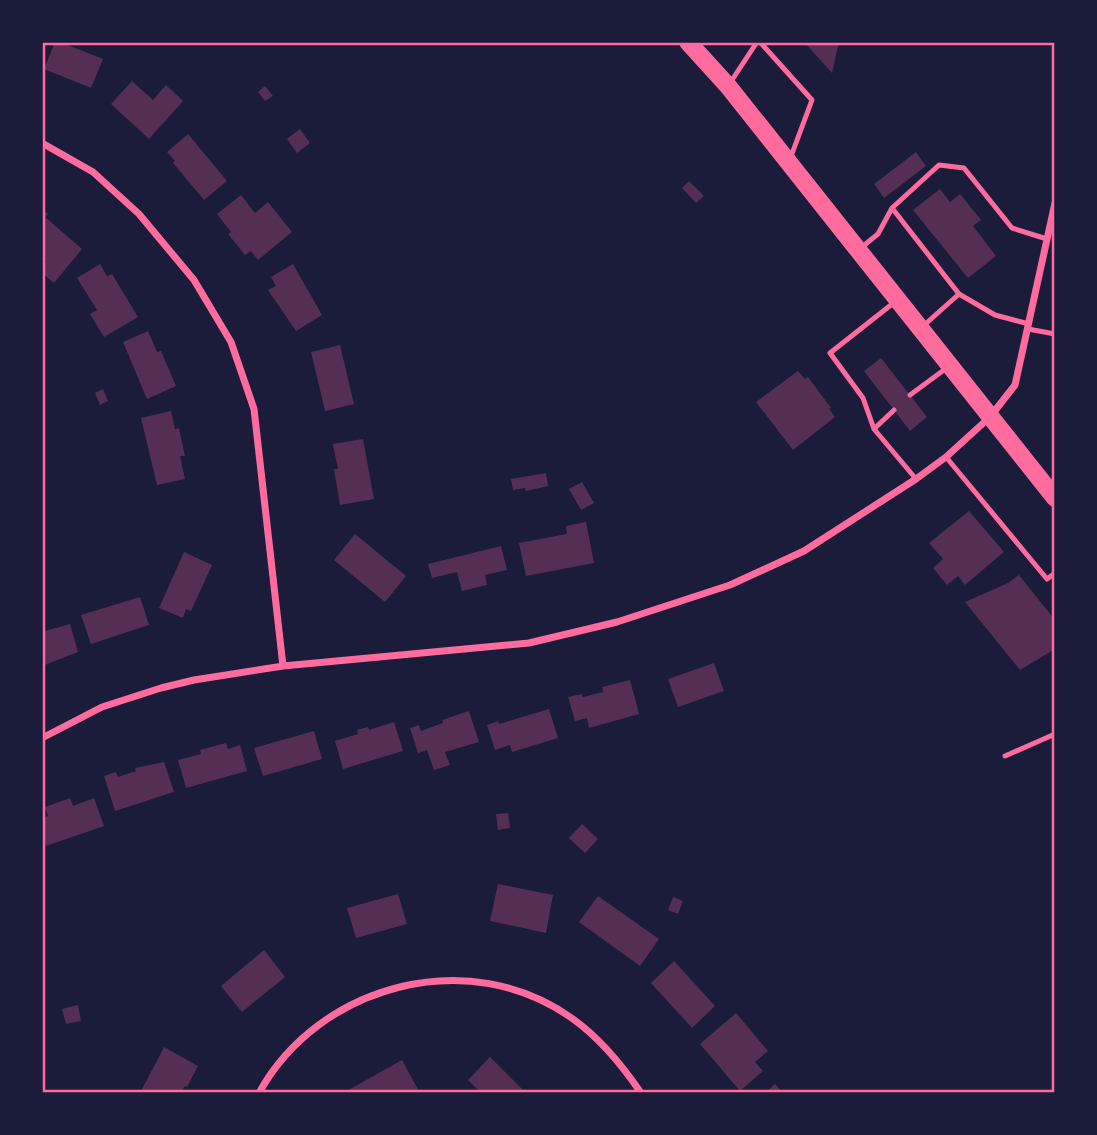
<svg xmlns="http://www.w3.org/2000/svg" width="1097" height="1135" font-family="'IBM Plex Serif',serif">
  <rect width="100%" height="100%" fill="#1b1b3a"/>
  <!-- building -->
  <path fill="#542f53" d="M55 42H60L103 59 91 88 44 69Z
    M804 42H839L832 73Z
    M132 81 153 100 166 85 183 101 149 139 111 104Z
    M265 86 273 96 265 101 258 92Z
    M300 129 310 143 297 153 287 139Z
    M188 134 227 181 204 200 173 163 175 161 167 152Z
    M916 152 926 166 884 198 874 184Z
    M689 181 704 196 696 203 682 188Z
    M940 189 950 202 960 194 981 220 973 226 996 256 968 278 913 210Z
    M241 195 255 213 268 202 292 232 258 260 251 251 245 255 228 234 231 232 217 214Z
    M42 209 48 214 45 217 82 249 54 283 42 273V265L46 261 42 258Z
    M100 264 107 276 112 274 138 317 104 337 90 314 97 310 77 278Z
    M293 264 322 315 296 331 268 290 276 286 271 277Z
    M148 331 157 352 161 351 176 386 147 399 123 342Z
    M340 345 354 404 325 411 311 352Z
    M881 358 927 417 910 431 864 371Z
    M798 371 805 379 808 377 831 408 829 409 835 417 793 450 756 402Z
    M103 389 108 401 100 405 95 393Z
    M171 411 175 429 179 428 185 456H180L185 479 157 485 141 418Z
    M363 439 374 499 340 505 334 469H338L333 444Z
    M546 473 548 486 526 491 525 488 513 490 511 479Z
    M582 482 594 503 581 510 569 489Z
    M969 511 1004 552 965 585 958 576 947 585 933 568 943 559 929 543Z
    M586 522 594 563 526 576 519 543 567 534 566 526Z
    M355 534 406 576 385 602 334 560Z
    M501 546 507 570 485 575 487 585 462 591 457 572 432 578 428 564Z
    M184 552 212 565 191 611 186 609 183 618 159 608Z
    M1019 575 1055 620V649L1020 670 965 602 1008 583Z
    M140 597 149 625 91 644 81 615Z
    M70 624 78 652 42 666V632Z
    M714 663 724 691 678 707 668 679Z
    M630 680 639 714 589 728 587 718 575 721 568 697 582 694 583 697 603 692 602 687Z
    M549 709 558 738 512 752 510 745 495 750 487 725 498 721 499 724Z
    M469 711 479 742 445 752 450 765 434 770 427 750 418 753 410 728 419 725 421 731 443 723 442 720Z
    M394 722 403 751 343 769 335 741 358 734 357 730 368 727 369 730Z
    M314 731 322 759 263 776 254 748Z
    M226 743 228 749 240 745 247 771 186 788 178 760 201 754 200 750Z
    M164 762 174 792 115 811 104 776 116 772 118 777 136 771 135 768Z
    M70 798 73 806 94 798 104 826 46 846 42 835V818L48 816 45 807Z
    M508 813 510 828 498 830 496 814Z
    M582 824 598 839 585 853 569 838Z
    M498 884 553 895 546 933 490 921Z
    M398 894 407 924 356 938 347 908Z
    M598 896 659 939 640 966 579 922Z
    M673 897 683 901 678 914 668 910Z
    M264 950 285 977 242 1012 221 986Z
    M674 961 715 1006 692 1028 651 983Z
    M78 1005 81 1021 66 1024 62 1009Z
    M736 1013 768 1051 755 1062 763 1071 740 1091 700 1044Z
    M164 1047 198 1066 187 1087 185 1086 181 1093H140Z
    M490 1057 526 1093H481L468 1080Z
    M402 1060 420 1093H343Z
    M775 1084 783 1093H765Z"/>
  <g fill="none" stroke-linecap="round" stroke-linejoin="round">
    <!-- service -->
    <path stroke="#ff6b9d" stroke-width="5" d="M760 42 812 100 790 159
      M730 83 757 42
      M892 208 959 294 995 315 1029 324
      M862 247 878 234 892 208 939 165 964 168 1012 228 1047 239
      M896 301 830 353 863 398 874 429 916 479
      M922 327 959 294
      M1028 329 1055 334
      M910 395 948 367
      M874 429 894 410
      M946 457 1047 579 1055 573
      M1005 756 1055 734"/>
    <!-- minor -->
    <path stroke="#ff6b9d" stroke-width="7" d="M42 143 93 172 139 214 194 280 231 342 254 409 283 666
      M42 738 102 707 161 688 194 680 283 666 529 643 617 622 730 585 804 551 916 479 946 457 990 417 1015 385 1055 203
      M259 1093C319 984 470 944 573 1019 601 1039 622 1065 641 1093"/>
    <!-- primary -->
    <path stroke="#ff6b9d" stroke-width="18" d="M688 42 728 86 1055 498"/>
  </g>
  <!-- border -->
  <rect width="1097" height="1135" fill="none" stroke="#1b1b3a" stroke-width="88"/>
  <rect x="44" y="44" width="1009" height="1047" fill="none" stroke="#ff6b9d" stroke-width="2.5"/>
</svg>
